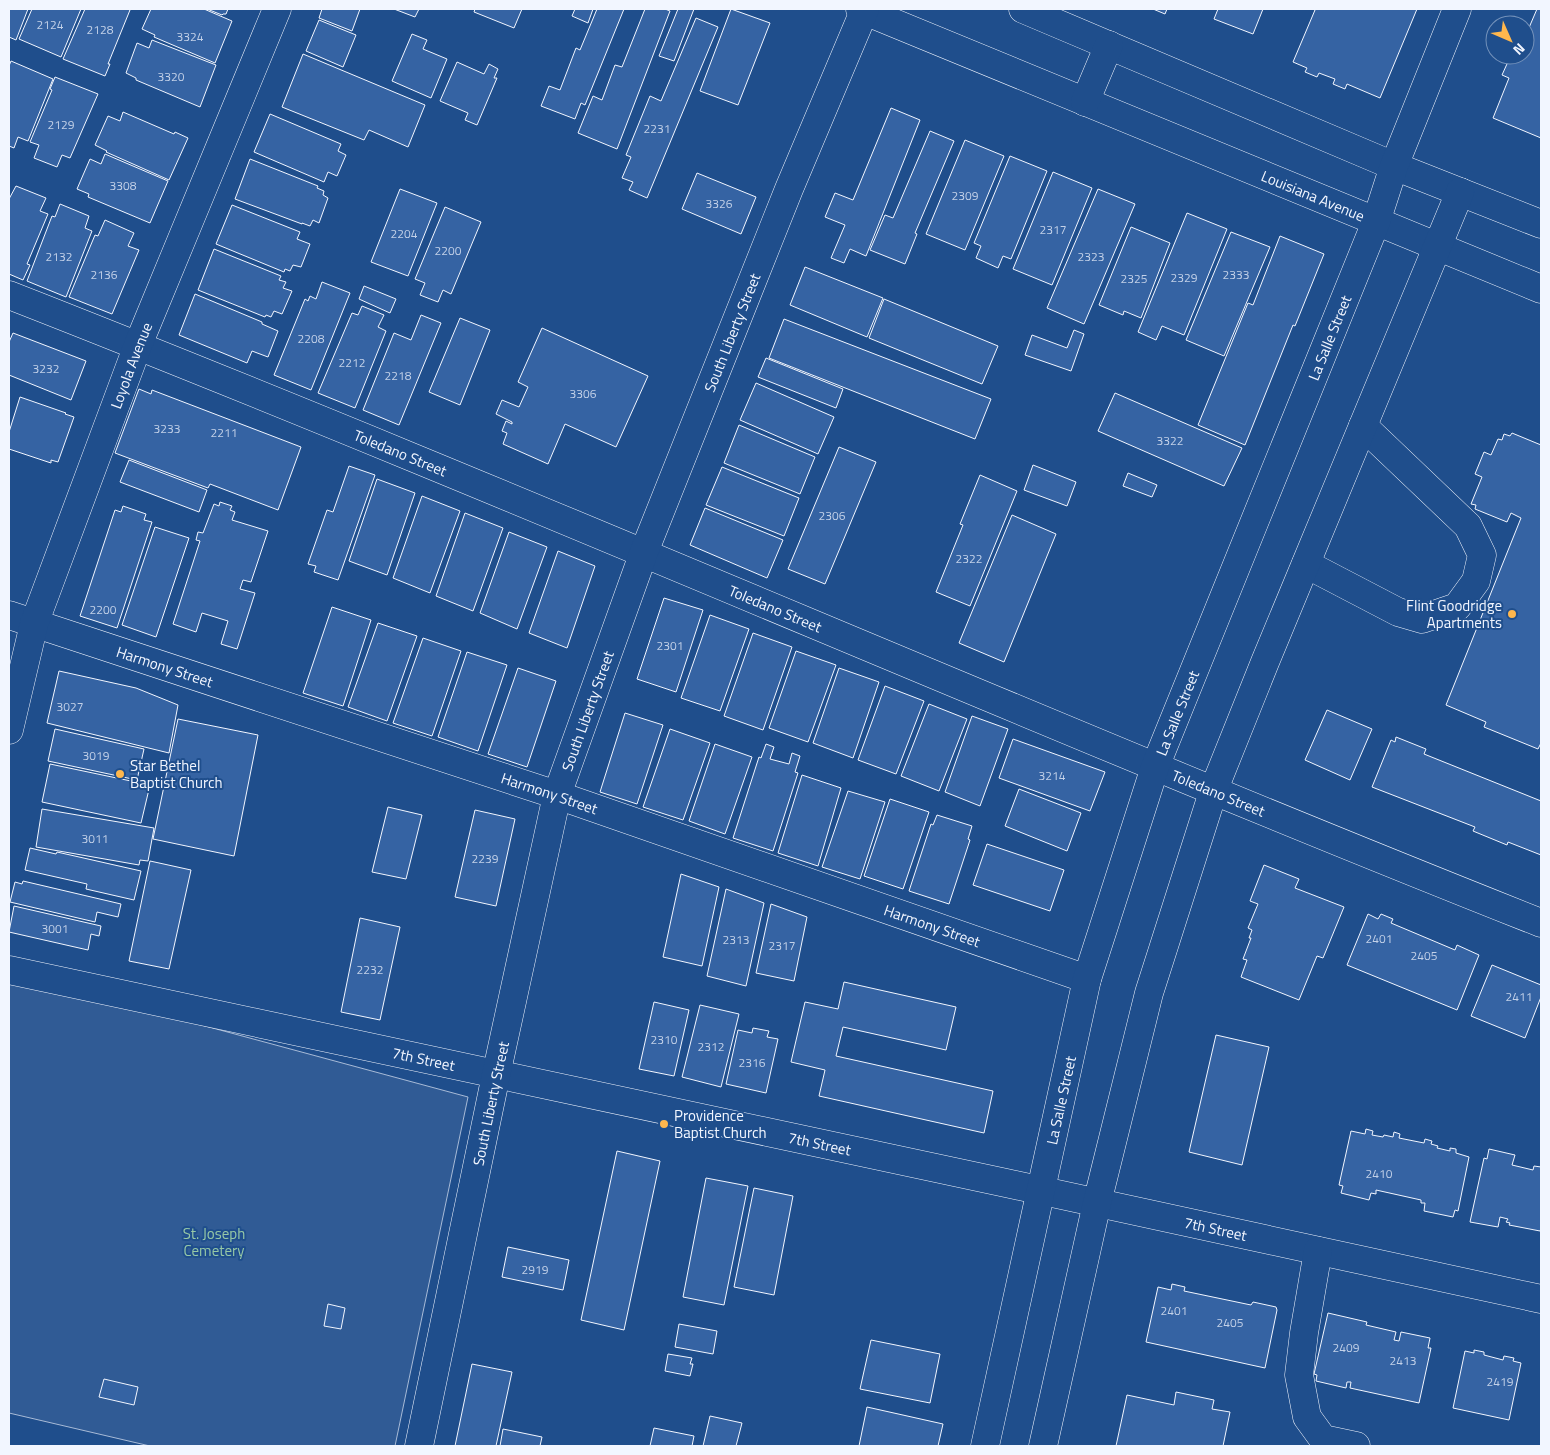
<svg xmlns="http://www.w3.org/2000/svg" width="1550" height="1455" font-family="'Titillium Web',sans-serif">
  <rect width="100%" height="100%" fill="#1f4e8c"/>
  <!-- built -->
  <path fill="#305b95" stroke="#a8bbd7" d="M9 973 468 1097 395 1446H150L9 1413Z"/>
  <!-- building -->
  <path fill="#3563a3" stroke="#f2f6ff" d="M9 9H28L16 40 9 37Z
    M32 9H81L61 57 19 39Z
    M85 9H127L130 10 108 64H110L105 76 63 59Z
    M151 9H204L232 21 215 63 154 37 155 35 142 29Z
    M207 9H228L226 14H223L222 15Z
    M322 9H360L352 31 319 18Z
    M394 9H419L415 17Z
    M475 9H522L514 28 474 12Z
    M575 9H593L588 23 572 16Z
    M597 9H624L585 105 581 103 575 119 541 106 549 86 560 90 576 48 580 50Z
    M645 9H665L670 11 617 149 578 133 593 96 602 100 615 65 622 67Z
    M678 9H694L674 61 659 56Z
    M731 9 770 23 738 105 700 91Z
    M1153 9H1167L1165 14Z
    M1218 9H1263L1253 34 1214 19Z
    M1313 9H1417L1380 98 1347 84 1345 89 1333 84 1335 79 1319 73 1317 77 1305 72 1307 68 1293 62 1315 10Z
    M1537 9H1541V138L1493 118 1509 78 1502 75 1511 55H1525V37Z
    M696 18 718 27 647 198 629 190 633 182 622 178 631 157 626 155 650 96 661 101Z
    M319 20 356 35 343 67 306 51Z
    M412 34 427 40 423 49 447 59 431 98 392 81Z
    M152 40 216 65 200 107 136 80V78L126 73 137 43 149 48Z
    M303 54 425 105 408 147 369 130 364 140 282 107Z
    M11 61 53 79 28 141 18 137 14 148 9 146V66Z
    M457 62 484 74 489 64 498 69 494 78H497L477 125 465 120 468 113 440 101Z
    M55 77 98 94 70 158 62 155 57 167 34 158 39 145 30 142 52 90 50 89Z
    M891 108 920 120 866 256 850 249 844 263 831 258 845 225 825 217 835 193 853 200Z
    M123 112 174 134 175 132 188 138 169 180 106 152 107 151 95 145 108 116 120 121Z
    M270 114 341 144 338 151 346 155 337 176 328 172 324 182 254 152Z
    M930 131 954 141 915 233 917 234 905 264 870 250 885 215 893 218Z
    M965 140 1004 156 965 250 926 234Z
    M105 154 168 181 150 223 88 197 89 194 77 189 90 159 101 164Z
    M1010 156 1047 171 1011 259 1003 256 998 268 976 258 981 246 974 243Z
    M250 159 318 186 317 188 324 191 323 195 328 198 319 223 313 220 310 226 302 223V224L235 199Z
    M1053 172 1092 188 1052 285 1013 269Z
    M697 173 756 197 741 234 682 209Z
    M16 186 46 198 40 211 48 214 27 264 30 265 23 280 9 274V199Z
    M400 189 437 203 408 276 371 262Z
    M1098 189 1135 204 1084 324 1047 308Z
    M60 204 89 216 85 228 92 231 66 297 27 281 52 216 55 217Z
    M232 205 300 232 297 239 310 244 301 267 293 265 290 271 285 269 284 272 216 244Z
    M445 207 481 222 451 294 443 290 438 302 420 295 425 283 415 279Z
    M1187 213 1227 229 1184 335 1162 326 1156 340 1138 332Z
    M105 220 134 233 128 246 139 250 112 314 69 297 95 235 98 236Z
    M1131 227 1170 243 1141 318 1124 311 1123 315 1099 305Z
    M1231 232 1270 247 1224 356 1186 340Z
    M1280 236 1324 254 1295 326 1293 325 1245 445 1198 425 1248 303 1253 305Z
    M214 249 281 276 279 280 286 282 283 288 292 291 282 314 274 311 271 317 266 315 265 317 198 290Z
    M805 267 883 298 867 337 790 305Z
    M322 282 350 293 311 390 274 375 305 299 308 301 310 296 316 299Z
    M364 286 396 299 390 313 359 299Z
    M195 294 262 322V324L278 331 268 357 252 351 247 363 179 335Z
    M884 299 998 346 982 384 869 338Z
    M362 306 384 315 378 327 386 331 355 408 318 393 352 313 358 315Z
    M421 315 441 323 399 425 363 410 394 333 411 340Z
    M460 318 490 330 460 405 429 392Z
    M784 319 991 399 975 439 769 358Z
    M542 328 648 376 616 447 565 424 548 464 503 444 507 433 502 431 506 421 512 424V422L496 414 502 400 519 407 528 387 518 382Z
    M1074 330 1084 334 1071 371 1025 355 1032 335 1067 348Z
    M13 333 86 361 71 400 9 375V342Z
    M766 358 843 389 836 408 758 377Z
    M756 383 834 417 818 454 740 420Z
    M139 389 151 394 152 390 301 447 278 510 210 484 208 488 115 453Z
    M1115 393 1242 448 1224 486 1098 431Z
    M20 397 66 413 65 414 74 417 58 462 51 460V463L9 449V432Z
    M739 425 815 457 800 494 724 463Z
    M1512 433 1541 445V743L1538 749 1484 727 1486 722 1446 705 1521 518 1511 513 1507 522 1475 509 1476 505 1471 504 1482 477 1475 474 1484 452 1491 455 1498 439 1502 440 1504 434 1510 436Z
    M839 447 876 462 825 584 788 569Z
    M129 460 207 490 199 512 120 482Z
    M1033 465 1076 482 1067 506 1024 490Z
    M349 466 375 475 338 580 314 572 316 566 308 564 327 510 333 512Z
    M722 467 799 498 784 536 706 505Z
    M1128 473 1157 485 1152 497 1123 486Z
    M980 475 1017 491 970 606 936 592 963 525 960 524Z
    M377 479 415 493 387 575 349 561Z
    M422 496 460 511 430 593 393 578Z
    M220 502 232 506 230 510 235 512 232 520 268 531 251 582 243 580 240 589 255 593 237 649 221 644 228 621 202 613 196 632 173 624 200 541 196 540 198 532 203 533 214 504 219 506Z
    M123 506 146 514 144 520 152 522 117 628 80 616 115 510 121 512Z
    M705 508 783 540 767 578 690 545Z
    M465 513 503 528 473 611 436 596Z
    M1012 515 1056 534 1004 662 959 643Z
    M155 527 189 538 156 637 122 625Z
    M509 532 547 547 517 629 480 613Z
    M558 551 595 566 567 648 529 633Z
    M664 598 703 610 676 692 637 679Z
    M332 607 371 620 343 706 303 693Z
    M710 615 749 629 720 711 681 698Z
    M378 623 417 636 387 721 348 707Z
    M753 633 792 647 763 730 724 716Z
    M423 638 461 651 432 736 393 723Z
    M796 651 836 665 808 742 769 728Z
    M467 652 507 665 478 751 438 737Z
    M518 668 556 681 527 767 488 754Z
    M839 668 879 682 853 758 813 743Z
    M59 671 136 688 178 705 169 753 47 723Z
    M885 686 924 701 896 774 858 760Z
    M929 704 967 719 939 791 901 776Z
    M1327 710 1372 729 1350 780 1305 760Z
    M625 713 663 725 637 804 600 792Z
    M972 716 1008 729 980 806 945 792Z
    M178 719 258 735 234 856 153 839Z
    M55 729 144 749 137 780 48 761Z
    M670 729 710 743 683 820 643 807Z
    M1396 737 1426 749 1424 754 1541 801V855L1508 842 1507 845 1473 831 1475 827 1372 787 1391 740 1395 742Z
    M1013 739 1105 772 1090 811 999 778Z
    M715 744 752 757 725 834 689 821Z
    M766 744 774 747 770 759 789 764 792 753 800 756 795 772 798 773 773 851 733 838 759 757 761 758Z
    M50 764 150 785 141 823 42 802Z
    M802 775 841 788 818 866 778 853Z
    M1019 789 1081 813 1067 851 1005 826Z
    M848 791 885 802 860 879 822 867Z
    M890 799 929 812 903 889 864 876Z
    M388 807 422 815 406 879 372 872Z
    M42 809 154 828 148 861 140 860 139 865 36 847Z
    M475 810 515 819 496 906 455 897Z
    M937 815 972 826 968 839 970 840 949 904 909 891 931 824 933 825Z
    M987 844 1064 870 1050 911 973 885Z
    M30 848 56 854 57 852 141 871 134 900 86 889 87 884 25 870Z
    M150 861 191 870 169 969 129 961Z
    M1264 865 1299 879 1295 888 1344 907 1323 958 1317 956 1299 1000 1241 977 1247 960 1243 959 1251 938H1249L1252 930 1248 928 1258 904 1250 901Z
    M681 874 719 887 702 966 663 957Z
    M23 881 121 904 118 917 97 912 95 922 10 902 15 882 22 884Z
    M726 889 764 903 746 986 707 976Z
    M771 904 807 917 794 981 756 973Z
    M14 906 101 926 99 936 91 934 88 950 9 932Z
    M1368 914 1378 919 1381 914 1393 919 1391 923 1455 950 1457 945 1479 955 1457 1010 1347 965Z
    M360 918 400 927 380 1020 341 1012Z
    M1492 965 1541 985V997L1525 1038 1471 1016Z
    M844 982 956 1007 946 1050 843 1027 836 1056 993 1091 984 1133 819 1096 825 1070 791 1062 805 1002 838 1009Z
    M654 1002 689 1010 674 1076 639 1069Z
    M700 1005 739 1014 721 1087 682 1077Z
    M753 1028 769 1031 767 1037 778 1039 766 1093 726 1084 738 1030 752 1033Z
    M1216 1035 1269 1047 1242 1165 1189 1152Z
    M1366 1129 1373 1131 1372 1135 1383 1137 1384 1135 1393 1137 1394 1132 1400 1134 1399 1138 1424 1143 1425 1139 1432 1141 1431 1144 1438 1146 1437 1148 1450 1151V1148L1456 1149V1153L1469 1157 1458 1211 1455 1210 1453 1217 1424 1211 1425 1203H1421V1200L1376 1190V1194L1371 1193 1369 1200 1341 1193 1343 1186 1339 1185 1351 1131 1365 1134Z
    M1489 1149 1515 1155 1512 1165 1533 1170 1534 1166 1541 1167V1229L1540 1231 1509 1225 1510 1223 1506 1222 1508 1219 1500 1217 1498 1227 1470 1222 1484 1158 1487 1159Z
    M617 1151 660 1161 624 1330 581 1320Z
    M706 1178 748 1186 724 1305 683 1297Z
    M754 1188 793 1196 774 1295 734 1287Z
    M508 1247 569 1260 563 1290 502 1277Z
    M1172 1284 1185 1287 1184 1291 1251 1305 1253 1302 1276 1307 1277 1310 1265 1368 1146 1342 1158 1287 1171 1290Z
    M328 1304 345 1308 341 1329 324 1326Z
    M1328 1313 1367 1322 1366 1325 1396 1332 1394 1340 1399 1341 1401 1332 1430 1338 1428 1348H1431L1419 1403 1350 1388 1351 1382H1347L1346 1388 1316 1381 1317 1375 1314 1374Z
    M679 1324 717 1331 713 1354 675 1347Z
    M871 1340 940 1354 930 1403 860 1389Z
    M1474 1350 1484 1352V1355L1503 1360 1504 1356 1514 1358 1513 1361 1521 1363 1509 1420 1453 1408 1465 1351 1474 1353Z
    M668 1354 692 1358 690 1364H693L690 1376 665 1371Z
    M472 1364 512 1372 496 1446H455Z
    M104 1379 138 1387 134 1405 99 1397Z
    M1176 1392 1214 1400 1212 1409 1230 1412 1223 1446H1116L1127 1395 1174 1405Z
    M867 1407 943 1424 938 1446H859Z
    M710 1416 742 1423 736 1446H703Z
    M654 1428 694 1436 692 1446H650Z
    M503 1429 542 1437 540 1446H500Z"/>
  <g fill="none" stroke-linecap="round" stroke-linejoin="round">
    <!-- minor casing -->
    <g stroke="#f2f6ff" stroke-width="29">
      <g id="minor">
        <path id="s1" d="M860 9 1541 289"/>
        <path d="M1023 9 1394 166 1541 224"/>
        <path d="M1085 102 1109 45"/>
        <path id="s2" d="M9 295C523 496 1028 720 1541 923"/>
        <path d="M1306 564 1398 612 1422 619 1457 607 1476 581 1482 555 1468 526 1363 426"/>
        <path id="s3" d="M9 615 557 795 1087 979"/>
        <path id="s4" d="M9 730 34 624 138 345 277 9"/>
        <path id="s5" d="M9 970 1006 1183 1541 1299"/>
        <path d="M1318 1251 1304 1333 1299 1375 1307 1417 1323 1439 1356 1446"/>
        <path id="s6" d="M419 1446 496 1075 557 795 644 552 789 189 865 9"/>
        <path id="s7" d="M985 1446 1087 979 1155 767 1376 222 1394 166 1457 9"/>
        <path d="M1043 1446 1097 1203 1149 993 1214 789 1265 662 1460 192"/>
      </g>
    </g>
    <!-- minor -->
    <use href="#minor" stroke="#1f4e8c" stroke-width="28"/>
  </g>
  <!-- markers -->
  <g fill="#ffb74d" stroke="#1f4e8c" stroke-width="2">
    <circle cx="1512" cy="614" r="5"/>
    <circle cx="120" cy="774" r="5"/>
    <circle cx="664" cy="1124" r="5"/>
  </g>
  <g text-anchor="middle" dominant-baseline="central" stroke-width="4" stroke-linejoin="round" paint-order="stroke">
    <!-- number labels -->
    <g font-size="12" fill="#c3d1e8">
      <text x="50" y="24">2124</text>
      <text x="100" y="29">2128</text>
      <text x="190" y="36">3324</text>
      <text x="171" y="76">3320</text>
      <text x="61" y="124">2129</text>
      <text x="657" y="128">2231</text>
      <text x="123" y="185">3308</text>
      <text x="965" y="195">2309</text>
      <text x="719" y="203">3326</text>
      <text x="1053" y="229">2317</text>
      <text x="404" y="233">2204</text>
      <text x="448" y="250">2200</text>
      <text x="59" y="256">2132</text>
      <text x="1091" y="256">2323</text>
      <text x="104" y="274">2136</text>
      <text x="1236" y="274">2333</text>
      <text x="1184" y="277">2329</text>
      <text x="1134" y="278">2325</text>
      <text x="311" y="338">2208</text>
      <text x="352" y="362">2212</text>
      <text x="46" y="368">3232</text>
      <text x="398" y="375">2218</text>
      <text x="583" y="393">3306</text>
      <text x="167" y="428">3233</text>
      <text x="224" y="432">2211</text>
      <text x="1170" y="440">3322</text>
      <text x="832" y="515">2306</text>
      <text x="969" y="558">2322</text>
      <text x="103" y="609">2200</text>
      <text x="670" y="645">2301</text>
      <text x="70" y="706">3027</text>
      <text x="96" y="755">3019</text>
      <text x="1052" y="775">3214</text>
      <text x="95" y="838">3011</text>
      <text x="485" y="858">2239</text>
      <text x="55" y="928">3001</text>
      <text x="1379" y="938">2401</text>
      <text x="736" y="939">2313</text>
      <text x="782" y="945">2317</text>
      <text x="1424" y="955">2405</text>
      <text x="370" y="969">2232</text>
      <text x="1519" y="996">2411</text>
      <text x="664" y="1039">2310</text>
      <text x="711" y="1046">2312</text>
      <text x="752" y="1062">2316</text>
      <text x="1379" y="1173">2410</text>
      <text x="535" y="1269">2919</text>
      <text x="1174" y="1310">2401</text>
      <text x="1230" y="1322">2405</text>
      <text x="1346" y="1347">2409</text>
      <text x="1403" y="1360">2413</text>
      <text x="1500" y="1381">2419</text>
    </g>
    <!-- street labels -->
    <g font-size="15" fill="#f2f6ff" stroke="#1f4e8c">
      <text stroke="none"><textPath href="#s1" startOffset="490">Louisiana Avenue</textPath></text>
      <text stroke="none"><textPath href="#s6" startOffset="1160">South Liberty Street</textPath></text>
      <text stroke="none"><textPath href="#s7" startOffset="1164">La Salle Street</textPath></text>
      <text stroke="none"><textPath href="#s4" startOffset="385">Loyola Avenue</textPath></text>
      <text stroke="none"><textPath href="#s2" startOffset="422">Toledano Street</textPath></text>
      <text stroke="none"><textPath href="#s2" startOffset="828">Toledano Street</textPath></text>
      <text stroke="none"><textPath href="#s3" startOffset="164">Harmony Street</textPath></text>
      <text stroke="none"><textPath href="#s6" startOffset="755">South Liberty Street</textPath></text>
      <text stroke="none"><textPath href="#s7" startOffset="759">La Salle Street</textPath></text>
      <text stroke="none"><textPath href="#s2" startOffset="1308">Toledano Street</textPath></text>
      <text stroke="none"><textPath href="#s3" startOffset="569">Harmony Street</textPath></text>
      <text stroke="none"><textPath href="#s3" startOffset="974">Harmony Street</textPath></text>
      <text stroke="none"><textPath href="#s5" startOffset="424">7th Street</textPath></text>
      <text stroke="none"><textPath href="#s7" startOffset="354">La Salle Street</textPath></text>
      <text stroke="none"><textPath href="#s6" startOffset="350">South Liberty Street</textPath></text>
      <text stroke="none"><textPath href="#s5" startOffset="829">7th Street</textPath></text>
      <text stroke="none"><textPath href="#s5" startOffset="1234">7th Street</textPath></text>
    </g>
    <!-- poi labels -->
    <g font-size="15" fill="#f2f6ff" stroke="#1f4e8c" text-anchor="start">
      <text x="1502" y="605" text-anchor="end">Flint Goodridge<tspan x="1502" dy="17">Apartments</tspan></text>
      <text x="130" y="765">Star Bethel<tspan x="130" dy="17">Baptist Church</tspan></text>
      <text x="674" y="1115">Providence<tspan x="674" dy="17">Baptist Church</tspan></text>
    </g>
    <!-- park labels -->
    <g font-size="15" fill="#97c8a6" stroke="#1f4e8c">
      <text x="214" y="1233">St. Joseph<tspan x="214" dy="17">Cemetery</tspan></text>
    </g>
  </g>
  <!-- border -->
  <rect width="1550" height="1455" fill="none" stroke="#f2f6ff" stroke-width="20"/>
  <!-- north arrow -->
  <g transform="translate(1510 40) rotate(135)"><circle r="24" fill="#1f4e8c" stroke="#7391ba"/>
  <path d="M0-4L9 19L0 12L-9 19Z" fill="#ffb74d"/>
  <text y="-8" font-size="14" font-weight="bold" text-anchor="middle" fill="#f2f6ff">N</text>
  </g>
</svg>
